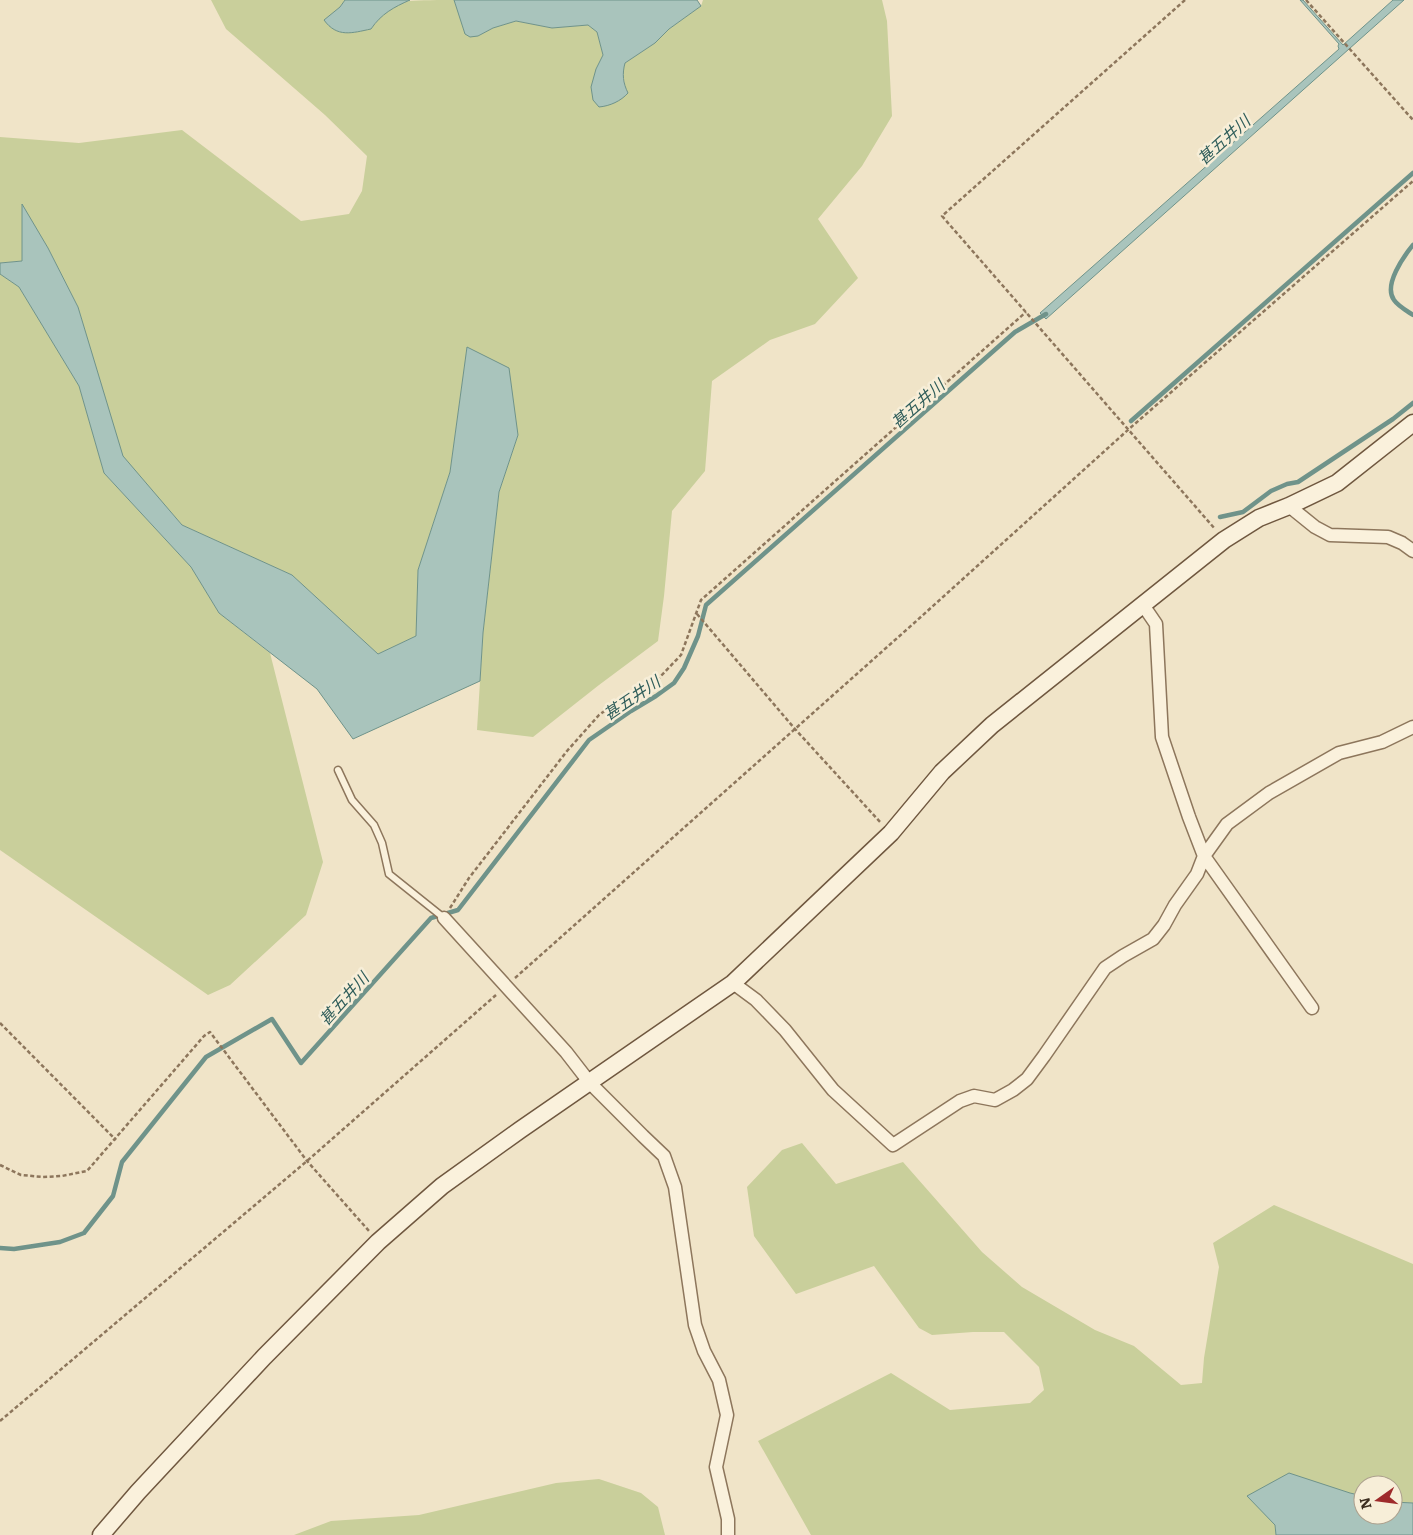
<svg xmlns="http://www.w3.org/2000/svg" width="1413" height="1535" font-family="Literata,'Noto Sans JP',serif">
  <rect width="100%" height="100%" fill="#f0e4c8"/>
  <!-- green -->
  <path fill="#c9cf9b" d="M211 0H345L340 7 325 20 371 29C380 16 393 5 409 1 419 0 442 0 454 0L465 33 478 36 493 28 516 21 552 28 588 25 597 32 603 55 596 69 625 86 623 72 625 63 655 43 669 29 701 6 703 0H882L887 21 892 116 862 166 818 219 858 278 815 324 770 340 712 381 705 471 672 511 664 596 658 641 599 685 533 737 477 730 483 633 499 492 518 435 467 348 450 472 418 570 416 636 378 654 292 575 182 525 122 456 78 307 48 248 22 205V261L0 263V137L79 143 182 130 301 221 349 214 362 191 367 156 325 115 226 29Z
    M0 274 19 287 79 386 104 473 191 567 219 613 270 653 323 862 306 915 230 985 208 995 0 850Z
    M802 1143 836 1184 903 1162 982 1252 1022 1287 1095 1330 1134 1346 1181 1385 1202 1383 1204 1358 1219 1267 1213 1243 1274 1205 1413 1264V1503L1393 1502V1485H1363V1496L1350 1493 1275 1525 1276 1535H811L758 1441 891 1373 950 1410 1030 1403 1044 1390 1039 1367 1004 1332H973L932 1335 919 1328 874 1266 796 1294 754 1236 747 1187 782 1150Z
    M599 1479 641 1493 658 1507 665 1535H294L331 1521 419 1515 556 1483Z"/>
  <!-- water -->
  <path fill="#a9c4bc" stroke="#6f938a" d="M345 0H410C394 7 381 14 371 29 352 33 337 38 324 20L340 7Z
    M454 0H697L701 6 669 29 655 43 625 63C622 74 623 83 628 93 621 101 610 106 599 107L593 100 591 87 596 69 603 55 597 32 588 25 552 28 516 21 493 28 478 36 470 37 465 34Z
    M1300 0H1303L1343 45 1393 0H1404L1046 319 1040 313 1339 49 1338 46 1339 44Z
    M22 204 48 248 78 307 123 456 182 525 292 575 378 654 416 636 418 570 450 472 467 347 509 368 518 435 499 492 483 633 480 681 353 739 317 689 219 613 191 567 104 473 79 386 19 287 0 274V263L22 261Z
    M1289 1473 1350 1493 1363 1496V1515H1393V1502L1413 1503V1535H1276L1275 1525 1247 1496Z"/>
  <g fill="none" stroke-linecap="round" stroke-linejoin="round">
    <!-- stream -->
    <path stroke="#6f938a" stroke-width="4.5" d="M1413 245C1404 256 1383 285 1394 300 1398 306 1407 311 1413 315
      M1131 421 1413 173
      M1220 517 1243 512 1271 491 1287 484 1298 482 1393 419 1413 403
      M0 1248 14 1249 60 1242 84 1233 113 1196 122 1162 206 1057 272 1019 301 1063 431 918 458 910 589 740 631 711 656 696 674 683 684 668 698 636 706 605 1015 332 1046 314"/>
    <!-- lane casing -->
    <g stroke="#8d765c" stroke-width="9">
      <path id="lane" d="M338 770 352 800 374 825 382 843 389 874 444 918"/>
    </g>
    <!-- street casing -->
    <g stroke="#8d765c" stroke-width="15">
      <path id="street" d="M1289 506 1315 527 1330 535 1388 537 1402 543 1413 551
        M1143 605 1156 624 1162 737 1189 817 1204 856 1312 1008
        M444 918 566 1052 590 1083 643 1136 664 1156 675 1187 695 1325 704 1351 719 1380 727 1415 716 1467 728 1519V1535
        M733 983 756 1000 785 1030 833 1090 893 1145 960 1101 974 1096 995 1100 1013 1090 1027 1079 1044 1056 1105 968 1123 956 1153 939 1164 925 1175 905 1197 874 1204 856 1227 824 1269 793 1339 753 1382 742 1413 727"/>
    </g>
    <!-- secondary casing -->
    <g stroke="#6f573f" stroke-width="19">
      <path id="secondary" d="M101 1535 138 1492 264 1357 378 1242 442 1186 520 1130 733 983 891 833 942 772 992 725 1224 540 1259 518 1289 506 1337 483 1413 423"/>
    </g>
    <!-- path -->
    <path stroke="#8d765c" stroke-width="2.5" stroke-dasharray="4 2.5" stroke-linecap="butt" d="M1185 0 942 216 1215 529
      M1306 0 1413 120
      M697 614 795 729 881 823
      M450 908 469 878 567 751 599 715 638 687 658 679 681 655 701 600 1026 312
      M515 978 913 624 1129 429 1413 181
      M0 1023 116 1140
      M0 1165 21 1175 43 1177 62 1176 87 1171 204 1036 210 1032 307 1161 369 1231
      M0 1421 307 1161 496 995"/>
    <!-- lane -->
    <use href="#lane" stroke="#faf1dc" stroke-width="6"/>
    <!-- street -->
    <use href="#street" stroke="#faf1dc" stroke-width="12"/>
    <!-- secondary -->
    <use href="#secondary" stroke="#faf1dc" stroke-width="16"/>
  </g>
  <g text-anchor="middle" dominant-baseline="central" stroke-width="5" stroke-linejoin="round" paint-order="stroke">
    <!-- water labels -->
    <g font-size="16" font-style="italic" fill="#2f5d5a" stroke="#f7eed8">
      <text transform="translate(1223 139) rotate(-42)">甚五井川</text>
      <text transform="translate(917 403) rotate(-41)">甚五井川</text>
      <text transform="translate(631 697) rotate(-34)">甚五井川</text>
      <text transform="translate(343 998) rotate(-48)">甚五井川</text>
    </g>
  </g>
  <!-- north arrow -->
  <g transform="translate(1378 1500) rotate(256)"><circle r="24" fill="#f7eed8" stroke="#ada18e"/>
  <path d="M0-4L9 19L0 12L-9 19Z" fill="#9e2a2b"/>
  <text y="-8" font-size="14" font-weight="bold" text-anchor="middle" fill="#3d2e20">N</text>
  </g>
</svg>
